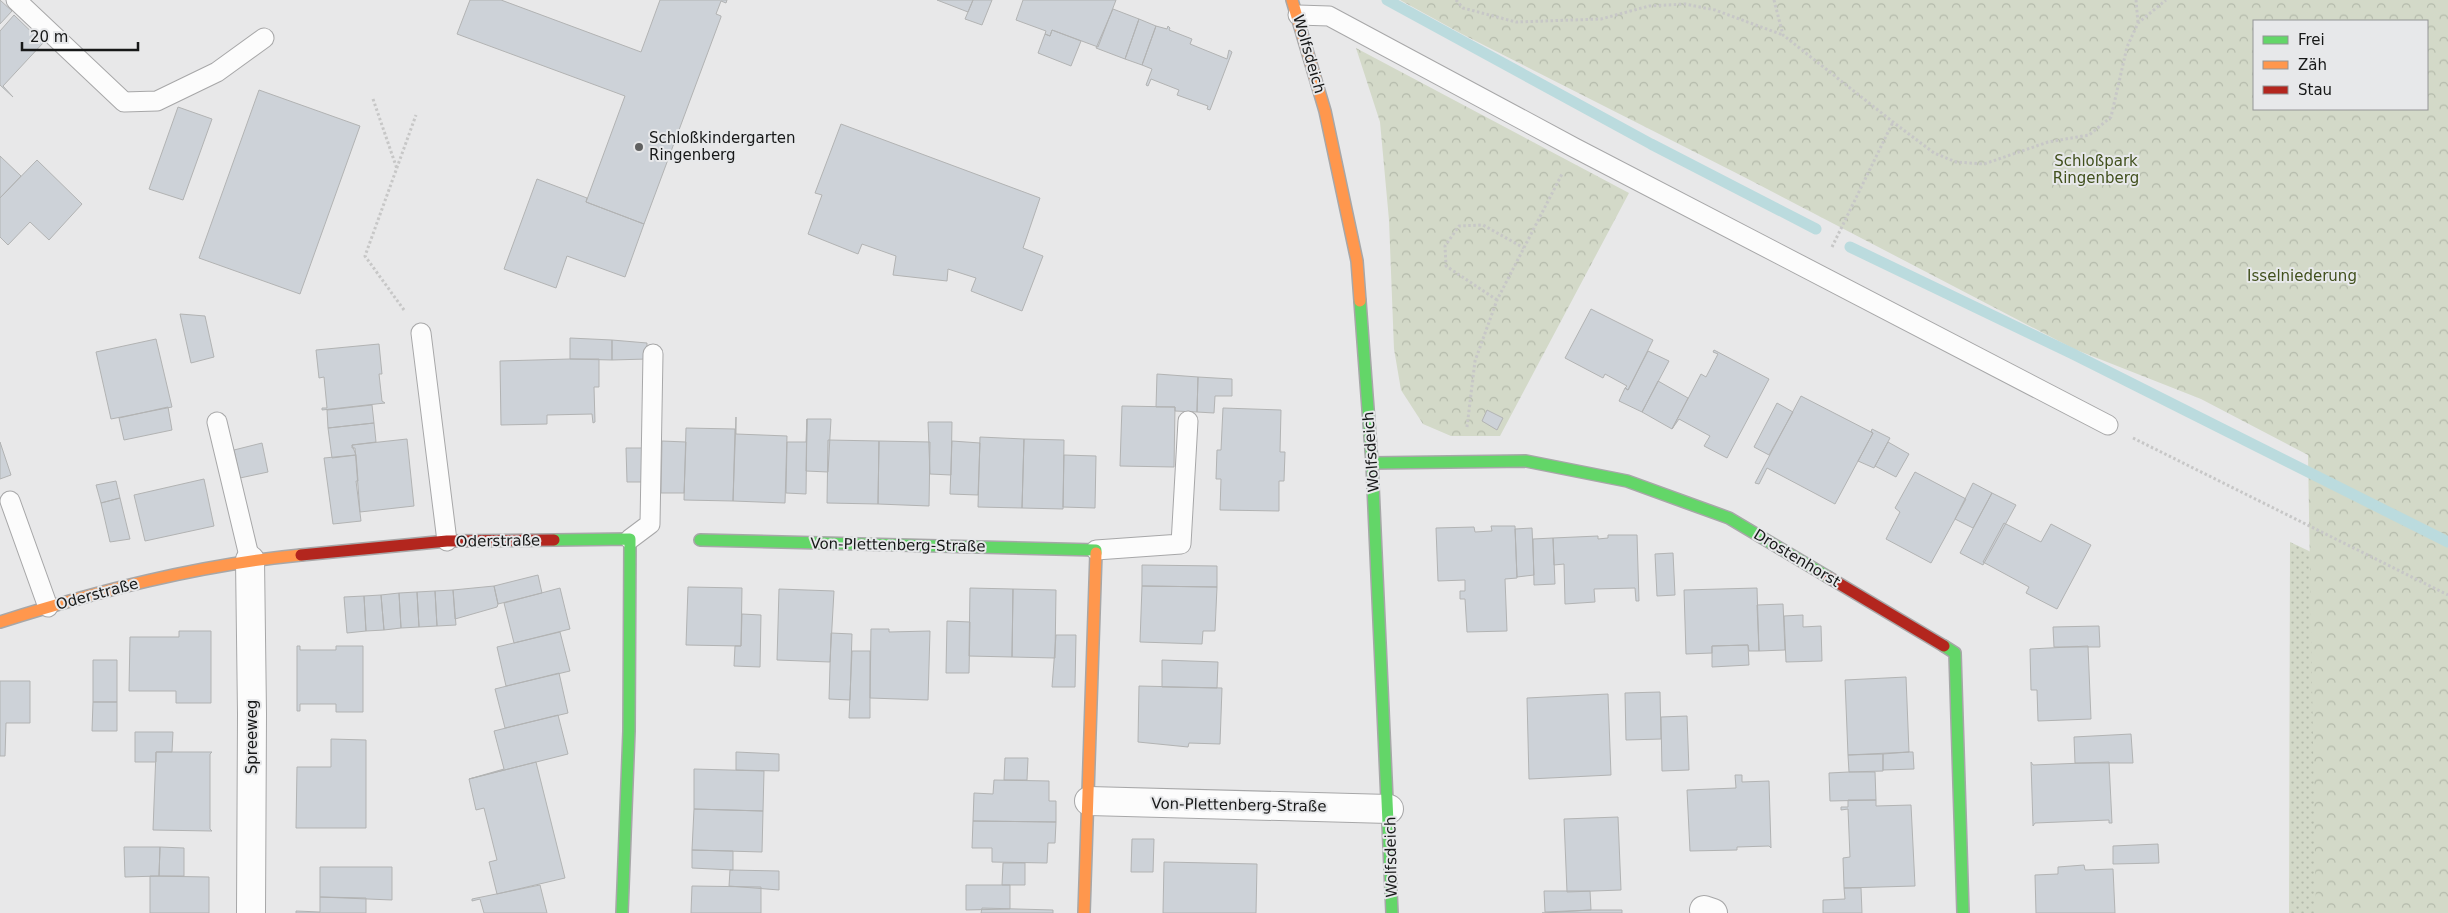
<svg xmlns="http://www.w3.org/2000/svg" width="2448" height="913" font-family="'DejaVu Sans',sans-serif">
  <defs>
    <pattern id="grass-dots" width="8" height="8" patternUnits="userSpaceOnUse" patternTransform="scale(1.25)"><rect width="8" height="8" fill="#d3d9c8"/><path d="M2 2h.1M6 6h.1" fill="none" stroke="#b4baab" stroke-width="1.8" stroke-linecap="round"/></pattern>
    <pattern id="park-crowns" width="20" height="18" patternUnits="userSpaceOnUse" patternTransform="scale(1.25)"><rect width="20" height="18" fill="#d3d9c8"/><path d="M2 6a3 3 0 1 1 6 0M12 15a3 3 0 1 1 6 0" fill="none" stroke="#b4baab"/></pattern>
  </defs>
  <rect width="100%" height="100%" fill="#e8e8e9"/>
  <!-- grass -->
  <path fill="url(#grass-dots)" d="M2290 542 2448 617V913H2289Z"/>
  <!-- park -->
  <path fill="url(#park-crowns)" fill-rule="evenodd" d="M1400 0H2448V913H2316L2308 455 2201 399 2074 349 1746 178 1462 34ZM2254 21H2427V109H2254Z
    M1356 48 1629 193 1500 436H1451L1423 424 1401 390 1394 349 1389 220 1380 122Z"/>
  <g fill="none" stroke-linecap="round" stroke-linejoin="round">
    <!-- stream -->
    <path stroke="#bbdbde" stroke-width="11" d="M1387 0 1651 144 1816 229
      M1850 247 2073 354 2448 542"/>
  </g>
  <!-- building -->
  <path fill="#cdd2d8" stroke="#b2b3b3" d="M0 0 12 11 0 24Z
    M470 0H501L641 52 660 0H727L726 3 721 1 716 14 721 16V17L644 224 586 202 625 96 457 34Z
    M937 0H973L968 12Z
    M973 0H992L982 25 965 19Z
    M1023 0H1116L1098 47 1052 30 1050 36 1045 34 1046 31 1016 20Z
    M1113 9 1139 19 1125 59 1096 48Z
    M14 15 43 43 3 86 13 97 0 85V31Z
    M1139 19 1156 26 1142 65 1125 59Z
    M1156 26 1167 29 1168 26 1170 28 1169 30 1192 39 1190 44 1227 59 1229 50 1232 52 1210 110 1207 109 1208 106 1177 95 1179 90 1151 79 1148 86 1146 85 1152 69 1142 65Z
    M1052 30 1081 41 1071 66 1038 53 1045 34 1050 36Z
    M259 90 360 126 300 294 199 258Z
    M178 107 212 119 183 200 149 189Z
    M841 124 1040 198 1023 248 1043 256 1022 311 971 291 976 278 948 269 947 281 893 275 896 256 862 244 858 254 808 234 822 195 815 193Z
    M0 156 21 176 0 198Z
    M37 160 82 204 49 240 30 222 8 245 0 237V198Z
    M537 179 587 198 586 202 644 224 625 277 567 256 556 288 504 269Z
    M1591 309 1653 340 1628 390 1625 388 1627 386 1605 374 1603 378 1565 358Z
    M180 314 205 316 214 357 191 363Z
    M570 338 612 340V360L570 359Z
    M156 339 172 407 111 419 96 352Z
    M612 340 647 343V359L612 360Z
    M379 344 382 374H379L382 401 385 403 322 410V408H327L324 377 319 378 316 350Z
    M1714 350 1769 379 1727 458 1704 446 1710 436 1679 419 1672 429 1701 374 1706 377 1718 354 1713 352Z
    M1648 351 1669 361 1642 412 1619 401 1625 388 1628 390Z
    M570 359H599V387H594L595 422 593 423 592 414 547 415V424L501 425 500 361Z
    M1157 374 1198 377 1197 412 1175 411V407H1156Z
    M1198 377 1232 379V396H1215L1214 413 1197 412Z
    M1658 381 1688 398 1672 429 1642 412Z
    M1801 396 1873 433 1835 504 1767 468 1759 484 1755 483Z
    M1777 403 1793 412 1769 455 1754 447Z
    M372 405 374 423 328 428 327 410Z
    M1122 406 1175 407 1174 467 1120 466Z
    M168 407 172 430 124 440 119 418Z
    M1223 408 1281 410 1280 452H1285L1284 481H1279V511L1220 510 1221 479H1216L1217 450H1221Z
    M1487 410 1503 418 1497 430 1482 421Z
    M736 417V434L787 436 785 503 733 501Z
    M807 419H831L828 472 806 471Z
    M807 419 806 494 786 493 787 442H806Z
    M928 422H952L951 475 930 474Z
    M374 423 376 442 352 445 356 455 332 458 328 428Z
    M686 428 735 429 733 501 684 500Z
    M1872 429 1890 438 1874 468 1858 461 1873 433 1871 432Z
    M980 437 1024 439 1022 508 978 507Z
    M407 439 414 506 360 512 355 448H352V445Z
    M1024 439 1064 440 1063 509 1022 508Z
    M828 440 879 441 878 504 827 503Z
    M662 441 686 442 684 493H661Z
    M879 441 930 442 929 506 878 504Z
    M952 441 980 443 978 495 950 494Z
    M0 442 11 475 0 479Z
    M1888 442 1909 454 1896 477 1875 466Z
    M262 443 268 472 240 478 234 450Z
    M626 448H645V482H627Z
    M356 455 358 481H356L361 521 333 524 324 458Z
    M1064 455 1096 456 1095 508 1063 507Z
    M1915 472 1966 499 1931 563 1886 539 1900 512 1895 508Z
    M204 479 214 526 145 541 134 495Z
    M116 481 120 498 101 503 96 485Z
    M1973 483 1992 493 1973 528 1955 519Z
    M1992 493 2016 505 1983 565 1960 553Z
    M120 498 130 539 110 542 101 503Z
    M2004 523 2041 542 2051 524 2091 545 2057 609 2026 593 2029 587 1983 562Z
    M1491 526H1515L1517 578 1505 579 1507 631 1467 632 1465 599H1460V591H1465V580L1438 581 1436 528 1474 527 1475 532 1492 531Z
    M1532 528 1534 575 1517 577 1515 529Z
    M1608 535H1637L1639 601H1636L1635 588 1594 589 1595 602 1565 604 1564 564 1554 565 1553 538 1598 536V539L1608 538Z
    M1553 538 1555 584 1534 585 1533 539Z
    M1673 553 1675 595 1657 596 1655 554Z
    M1142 565 1217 566V587L1142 586Z
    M538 575 542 593 498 604 494 586Z
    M494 586 498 604 497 607 455 619 453 590Z
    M1142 586 1217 587 1215 631H1203L1202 644 1140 642Z
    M688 587 742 588 741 646 686 645Z
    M560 588 570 629 514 643 504 603Z
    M970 588 1013 589 1012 657 969 656Z
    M1757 588 1759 651H1749L1748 645 1712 646V653L1686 654 1684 590Z
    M779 589 834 591 830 662 777 660Z
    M1013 589 1056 590 1055 658 1012 657Z
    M453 590 456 625 437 626 435 591Z
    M435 591 437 626 419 627 417 592Z
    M417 592 419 627 401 628 399 593Z
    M399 593 401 628 384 630 381 595Z
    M381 595 384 630 366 631 364 596Z
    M364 596 366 631 347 633 344 597Z
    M1783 604 1785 650 1759 651 1757 605Z
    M742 614 761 615 760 667 734 666 735 646H741Z
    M1803 615V627L1821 626 1822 661 1786 662 1784 616Z
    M947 621 970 622 969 673H946Z
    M2099 626 2100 647H2054L2053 627Z
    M871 629H889V632L930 631 928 700 870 698Z
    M179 631H211V703H176V691H129L130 637H179Z
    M560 632 570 671 506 686 497 647Z
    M831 633 852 634 850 700 829 699Z
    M1056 635H1076L1075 687H1052Z
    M1748 645 1749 665 1712 667V646Z
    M297 646H300V650H336V646H363V712H336V704H300V711H297Z
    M2088 646 2091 719 2038 721 2037 690H2031L2030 649Z
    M852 651H870V718H849Z
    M93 660H117V702H93Z
    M1162 660 1218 662 1217 688 1162 687Z
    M559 673 568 713 505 728 495 689Z
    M1906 677 1909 752 1848 755 1845 680Z
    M0 681H30V723H6L5 756H0Z
    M1139 686 1222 688 1220 744 1189 743 1188 747 1138 742Z
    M1660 692 1661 739 1626 740 1625 693Z
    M1608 694 1611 775 1529 779 1527 698Z
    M93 702H117V731H92Z
    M558 715 568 754 469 779 504 769 494 731Z
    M1687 716 1689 770 1662 771 1661 717Z
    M135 732H173L172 752H156V762H135Z
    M2131 734 2133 763H2075L2074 737Z
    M331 739 366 740V828H296L297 767H331Z
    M156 752H212L210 754V829L212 831 153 830Z
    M736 752 779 754V771L736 770Z
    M1909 752H1913L1914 769 1883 770V754Z
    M1883 754V771L1849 772 1848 755Z
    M1005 758H1028L1027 780H1004Z
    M536 762 565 878 497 894 489 862 497 860 484 808 476 810 469 779Z
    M2031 762 2033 765 2109 762 2112 823H2109V820L2035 823 2033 826Z
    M694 769 764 771 763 811 694 809Z
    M1849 772H1875L1876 800 1830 801 1829 773Z
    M1735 775H1742V782L1769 781 1771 848 1769 846 1737 847V850L1690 851 1687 790 1736 788Z
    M994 780 1049 781V801H1056V822L973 821 974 793 993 794Z
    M1848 800H1876V806L1911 805 1915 886 1844 888 1843 858 1850 857 1848 809 1841 810V807H1848Z
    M694 809 763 811 762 852 692 850Z
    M1618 817 1621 890 1567 892 1564 819Z
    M973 821 1056 822 1055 843H1048L1047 863 992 862V848H972Z
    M1132 839H1154L1153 872H1131Z
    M2158 844 2159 863 2113 864V846Z
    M124 847H160L159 876 125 877Z
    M160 847 184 848V876H159Z
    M692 850 733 851V870L692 868Z
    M1164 862 1257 864 1256 913H1163Z
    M1003 863H1025V885H1002Z
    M2084 865 2085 870 2113 869 2115 913H2036L2035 875 2058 874V867Z
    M320 867H392V900L320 897Z
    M730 870 779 871V890L729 886Z
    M150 876 209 877V913H150Z
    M540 885 547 913H484L480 899 472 901V899Z
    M966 885H1010V909L966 910Z
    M692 886 761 887V913H691Z
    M1844 888H1861L1862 913H1823V900L1845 899Z
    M1544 891H1590L1591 910 1545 912Z
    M320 897 366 898V913H296V911L320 912Z
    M982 908 1053 910V913H981Z
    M1591 910H1622V913H1542Z"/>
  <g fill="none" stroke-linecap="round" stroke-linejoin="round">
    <!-- lane casing -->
    <g stroke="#a7a7a8" stroke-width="21">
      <path id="lane" d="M16 0 124 102 157 101 217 72 264 38
        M1298 15 1329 16 1575 148 2108 425
        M421 333 447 541
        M217 422 250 560
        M10 501 48 607
        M630 539 650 524 653 354
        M1096 550 1181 544 1188 421"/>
    </g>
    <!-- street casing -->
    <g stroke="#a7a7a8" stroke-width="30">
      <path id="street" d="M250 560 252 714 251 913
        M1089 801 1389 809
        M1704 910 1713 913"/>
    </g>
    <!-- fast casing -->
    <g stroke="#a7a7a8" stroke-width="14">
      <path id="fast" d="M1360 301 1372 463 1392 913
        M1372 463 1526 461 1627 481 1729 518 1828 577
        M554 540 630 539 629 731 622 913
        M700 540 1096 550V553
        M1944 646 1955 653 1963 913"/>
    </g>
    <!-- slow casing -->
    <g stroke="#a7a7a8" stroke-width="14">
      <path id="slow" d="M1292 0 1325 111 1357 261 1360 301
        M0 622C98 591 198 565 301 555
        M1084 913 1096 553"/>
    </g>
    <!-- jam casing -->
    <g stroke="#a7a7a8" stroke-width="14">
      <path id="jam" d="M301 555 447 541 554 540
        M1828 577 1944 646"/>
    </g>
    <!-- path -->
    <path stroke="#c7c7c7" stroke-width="3" stroke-dasharray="2.5 2.5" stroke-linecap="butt" d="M1456 0 1463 8 1516 22 1601 19 1649 6 1685 4 1715 10 1783 35
      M1774 0 1783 35 1893 122 1934 153 1956 162 1984 164 2048 142 2089 135 2111 117 2127 47 2138 23 2166 0
      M2136 0 2138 23
      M373 99 397 169
      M1832 247 1893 122
      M1497 300 1446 266 1445 246 1459 226 1483 225 1524 248
      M404 310 365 256 416 115
      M1467 427 1475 361 1497 300 1562 174
      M2133 438 2448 595"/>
    <!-- lane -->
    <use href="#lane" stroke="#fcfcfc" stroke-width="19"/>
    <!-- street -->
    <use href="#street" stroke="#fcfcfc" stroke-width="28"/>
    <!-- fast -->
    <use href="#fast" stroke="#63d668" stroke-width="11"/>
    <!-- slow -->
    <use href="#slow" stroke="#ff974d" stroke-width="11"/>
    <!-- jam -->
    <use href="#jam" stroke="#b3261e" stroke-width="11"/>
  </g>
  <!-- markers -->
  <circle fill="#606161" stroke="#e7e8ea" stroke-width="2" cx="639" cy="147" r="5"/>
  <g text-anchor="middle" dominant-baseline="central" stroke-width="4" stroke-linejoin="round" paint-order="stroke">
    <!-- street labels -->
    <g font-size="15" fill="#171818" stroke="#e7e8ea">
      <text transform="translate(1309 54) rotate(74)">Wolfsdeich</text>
      <text transform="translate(1371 452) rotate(-94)">Wolfsdeich</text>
      <text transform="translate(498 541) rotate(-1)">Oderstraße</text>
      <text transform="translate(898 545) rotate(1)">Von-Plettenberg-Straße</text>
      <text transform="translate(1797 558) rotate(31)">Drostenhorst</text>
      <text transform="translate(97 594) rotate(-15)">Oderstraße</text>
      <text transform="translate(252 737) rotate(-90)">Spreeweg</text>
      <text transform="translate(1239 805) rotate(1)">Von-Plettenberg-Straße</text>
      <text transform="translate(1391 857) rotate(-91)">Wolfsdeich</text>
    </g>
    <!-- poi labels -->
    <g font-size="15" fill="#171818" stroke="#e7e8ea" text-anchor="start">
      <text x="649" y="138">Schloßkindergarten<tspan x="649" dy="17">Ringenberg</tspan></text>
    </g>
    <!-- park labels -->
    <g font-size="15" fill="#41501d" stroke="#e7e8ea">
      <text x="2096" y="161">Schloßpark<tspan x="2096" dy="17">Ringenberg</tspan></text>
      <text x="2302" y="276">Isselniederung</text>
    </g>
  </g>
  <!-- legend -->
  <rect x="2253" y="20" width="175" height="90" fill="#e7e8ea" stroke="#949596"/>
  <rect x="2263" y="36" width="25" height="8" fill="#63d668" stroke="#949596"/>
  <text x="2298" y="45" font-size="15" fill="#171818">Frei</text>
  <rect x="2263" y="61" width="25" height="8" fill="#ff974d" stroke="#949596"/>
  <text x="2298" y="70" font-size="15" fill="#171818">Zäh</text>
  <rect x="2263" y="86" width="25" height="8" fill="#b3261e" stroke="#949596"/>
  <text x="2298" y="95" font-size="15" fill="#171818">Stau</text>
  <!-- scale -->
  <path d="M22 42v8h116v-8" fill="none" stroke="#171818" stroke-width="2.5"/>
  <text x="30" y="42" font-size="15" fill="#171818" stroke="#e7e8ea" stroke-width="4" paint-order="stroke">20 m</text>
</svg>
